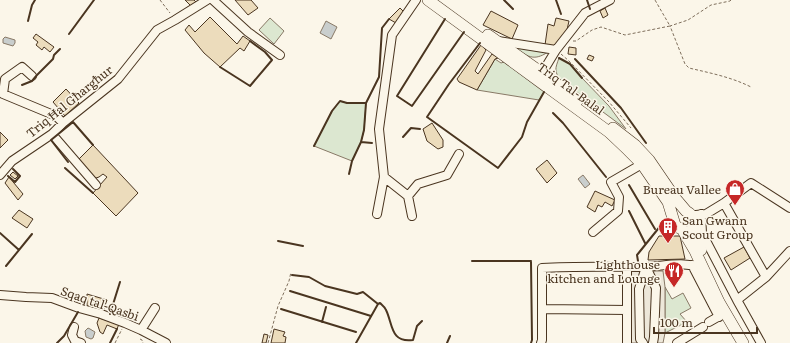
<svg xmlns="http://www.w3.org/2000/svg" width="790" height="343" font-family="Literata,serif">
  <rect width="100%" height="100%" fill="#fbf6e9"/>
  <!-- green -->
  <path fill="#dce7d0" stroke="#887966" d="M270 18 284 31 274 44 259 30Z
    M514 47 548 52C533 62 527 56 514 47Z
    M559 58 570 64 582 78 609 106 626 129 561 81C554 71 555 69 559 58Z
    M495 59 501 63 504 62 544 92 539 100 477 90Z
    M340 101 347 103H366L364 130 361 142 352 161 314 146 332 111Z
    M665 287 672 299 683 293 691 308 680 314 687 322 665 333Z"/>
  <!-- parking -->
  <path fill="#ede7d9" stroke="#887966" d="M631 271H663L665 287V333L663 343H631Z"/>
  <!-- water -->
  <path fill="#c9cecd" stroke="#887966" d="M326 21 337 27 331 39 320 33Z
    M5 37 15 40V43L13 46 3 43V39Z
    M583 175 590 184 585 188 578 179Z
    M88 328 90 329 95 332 93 338 91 339 86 337 85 331Z"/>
  <!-- building -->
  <path fill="#ecdcbc" stroke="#4a3520" d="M185 0H194L196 2 191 6Z
    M235 0H251L258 8 248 15Z
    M400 8 405 13 396 23 389 19Z
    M605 8 608 15 603 18 600 11Z
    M491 11 518 25 512 39 483 25Z
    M210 17 237 44 243 36 250 41 244 51 240 48 220 67 204 53 185 30 189 25 195 32Z
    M556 18 569 21 566 34 555 47 545 45 548 24 554 26Z
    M36 34 54 47 50 52 44 47 42 50 36 45 38 42 33 38Z
    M481 45 486 50 475 71 478 74 492 54 498 58 495 59 477 90 459 82 457 79Z
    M569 47 576 48V55L568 54Z
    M589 55 594 57 592 61 587 59Z
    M66 89 79 103 65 116 53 102Z
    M432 123 443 140V147L438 149 427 141 423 129Z
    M0 132 8 140 0 148Z
    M93 145 138 193 116 216 93 193 107 177 103 174 99 177 96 178 78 160Z
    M547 160 557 173 547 183 536 169Z
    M13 172 18 176 15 179 10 175Z
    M9 177 23 194 18 200 5 183Z
    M595 191 615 200 612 206 605 202 602 207 598 205 595 212 587 207Z
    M19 210 33 219 27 228 12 218Z
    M659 236H680L685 259 648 260 649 252Z
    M744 247 750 258 731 270 724 258Z
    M87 294 107 300 103 311 87 307Z
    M99 318 119 324 117 329 107 325 103 334 100 332 97 323Z
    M274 329 285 332 283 336 286 337 285 343H271Z
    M264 334 268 335 266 343H262Z"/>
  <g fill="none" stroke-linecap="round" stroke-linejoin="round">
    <!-- minor casing -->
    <g stroke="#4a3520" stroke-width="10">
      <path id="minor" d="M213 0 248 32 280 55
        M498 41 556 50
        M542 73 556 50 585 13 610 0
        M32 76 22 67 5 79 3 94 56 116 63 123
        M52 134 96 185
        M0 175 12 161 52 134 63 123 118 79 157 30 175 20 207 0
        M384 177 408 196 412 216
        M408 196 418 184 447 175 459 154
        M724 203 766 277
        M377 214 384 177 379 129 392 35 416 0
        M701 214 702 233 737 300 761 343
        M696 215 706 214 724 203 751 183 790 208
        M593 232 618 211 619 197 611 182 642 164
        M692 265 719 317
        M646 267 656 288 654 337 653 343
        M0 295 26 297 52 298 79 308 101 314 125 323 141 330 166 343
        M737 300 766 277 790 251
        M543 309 627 310
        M709 322 723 314
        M74 327 72 335 75 341 81 343
        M141 330 155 308
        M541 343 542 340V268C576 266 610 267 644 267 666 266 681 261 703 268
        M627 343V267
        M643 343 640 339 639 289 646 267
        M677 343 703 327"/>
    </g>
    <!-- highway casing -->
    <g stroke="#4a3520" stroke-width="12">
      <path id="highway" d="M428 0 609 132 628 150 642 164 668 202 675 225 677 227 682 229 695 251 719 302 743 343
        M488 35 542 73 578 100
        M613 128 635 145 649 160 675 198 686 211 689 213 691 215 693 229 698 243 701 250"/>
    </g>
    <!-- path -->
    <path stroke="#7f6f5c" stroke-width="1" stroke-dasharray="3 2" stroke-linecap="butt" d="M160 0 170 13
      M731 0 730 1 711 5 688 20 670 26 685 64 689 68C710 73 731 77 751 87
      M573 41H576L592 30 601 27 625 35 670 26 655 0
      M561 54 569 61 609 102 631 128
      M140 339 142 340 143 343
      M115 343 122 329
      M268 343 278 306 289 281 291 272"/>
    <!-- minor -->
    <use href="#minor" stroke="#fbf6e9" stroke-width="8"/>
    <!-- highway -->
    <use href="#highway" stroke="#fbf6e9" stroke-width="11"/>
    <!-- wall -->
    <path stroke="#4a3520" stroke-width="2" d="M504 0 513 9
      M556 0 561 14
      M587 0 590 9
      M445 19 397 96 412 106 464 32
      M28 21 32 5 35 0
      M69 34 94 0
      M480 43 449 84 427 117 498 168 522 137 527 122 544 92
      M559 58 570 64 582 78
      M575 59 621 108 646 143
      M220 67 250 86 272 60 265 52 250 41
      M22 85 32 81 37 75 53 59 54 55 60 49
      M553 113 563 123 606 177
      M403 137 411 128 420 129
      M361 142 372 143
      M314 146 332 111 340 101 347 103H366
      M68 162 51 140 73 122 93 145
      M65 168 93 193
      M349 174 352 161 361 142 364 130 366 103 379 77 382 28 389 19
      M8 176 15 182 20 176 13 169
      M629 185 655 229
      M629 211 645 243
      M0 233 19 250
      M278 241 303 246
      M472 261H531
      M638 261 637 255 666 219
      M531 262 532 340 531 343
      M6 266 32 234
      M292 275 309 277 325 286 357 294 363 292 378 304
      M290 291 371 316
      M281 309 356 332
      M110 314 120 282
      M322 322 326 307
      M57 343 64 336 78 312
      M110 343 117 329
      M356 343 378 304 380 303C382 305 385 307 386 310 393 324 390 343 413 340L417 326 422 321
      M447 343 450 336"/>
  </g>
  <!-- icons -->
  <defs>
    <g id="shop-pin" transform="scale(1)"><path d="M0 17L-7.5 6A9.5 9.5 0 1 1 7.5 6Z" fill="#c62828" stroke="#fbf6e9"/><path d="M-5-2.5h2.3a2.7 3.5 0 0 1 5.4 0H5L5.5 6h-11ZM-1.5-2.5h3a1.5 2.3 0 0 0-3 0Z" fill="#fff"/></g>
    <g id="building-pin" transform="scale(1)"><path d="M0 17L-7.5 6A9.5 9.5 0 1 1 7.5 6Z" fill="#c62828" stroke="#fbf6e9"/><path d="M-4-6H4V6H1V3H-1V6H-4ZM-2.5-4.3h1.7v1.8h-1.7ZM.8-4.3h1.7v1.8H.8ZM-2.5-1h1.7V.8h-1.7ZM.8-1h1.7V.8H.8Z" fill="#fff"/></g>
    <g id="restaurant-pin" transform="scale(1)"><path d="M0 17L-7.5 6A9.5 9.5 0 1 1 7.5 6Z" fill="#c62828" stroke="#fbf6e9"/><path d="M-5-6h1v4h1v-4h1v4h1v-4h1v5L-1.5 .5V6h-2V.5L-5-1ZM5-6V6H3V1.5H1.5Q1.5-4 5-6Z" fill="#fff"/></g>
  </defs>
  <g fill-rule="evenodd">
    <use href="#shop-pin" x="735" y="189"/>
    <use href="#building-pin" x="668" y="227"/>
    <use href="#restaurant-pin" x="674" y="271"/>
  </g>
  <g text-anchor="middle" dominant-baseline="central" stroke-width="3" stroke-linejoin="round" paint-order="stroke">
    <!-- street labels -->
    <g font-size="12" fill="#4a3520" stroke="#fbf6e9">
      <text transform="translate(571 88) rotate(36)">Triq Tal-Balal</text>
      <text transform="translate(69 101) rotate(-39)">Triq Ħal Għargħur</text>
      <text transform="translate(100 303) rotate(19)">Sqaq tal-Qasbi</text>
    </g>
    <!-- poi labels -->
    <g font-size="12" fill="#4a3520" stroke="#fbf6e9" text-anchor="end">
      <text x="721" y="189">Bureau Vallee</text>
      <text x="682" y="220" text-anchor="start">San Gwann<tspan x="682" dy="14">Scout Group</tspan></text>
      <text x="660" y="264">Lighthouse<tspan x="660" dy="14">kitchen and Lounge</tspan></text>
    </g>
  </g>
  <!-- scale -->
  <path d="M654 327v6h103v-6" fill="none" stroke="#4a3520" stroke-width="2"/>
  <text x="660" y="327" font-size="12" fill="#4a3520" stroke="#fbf6e9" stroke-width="3" paint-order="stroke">100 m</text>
</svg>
